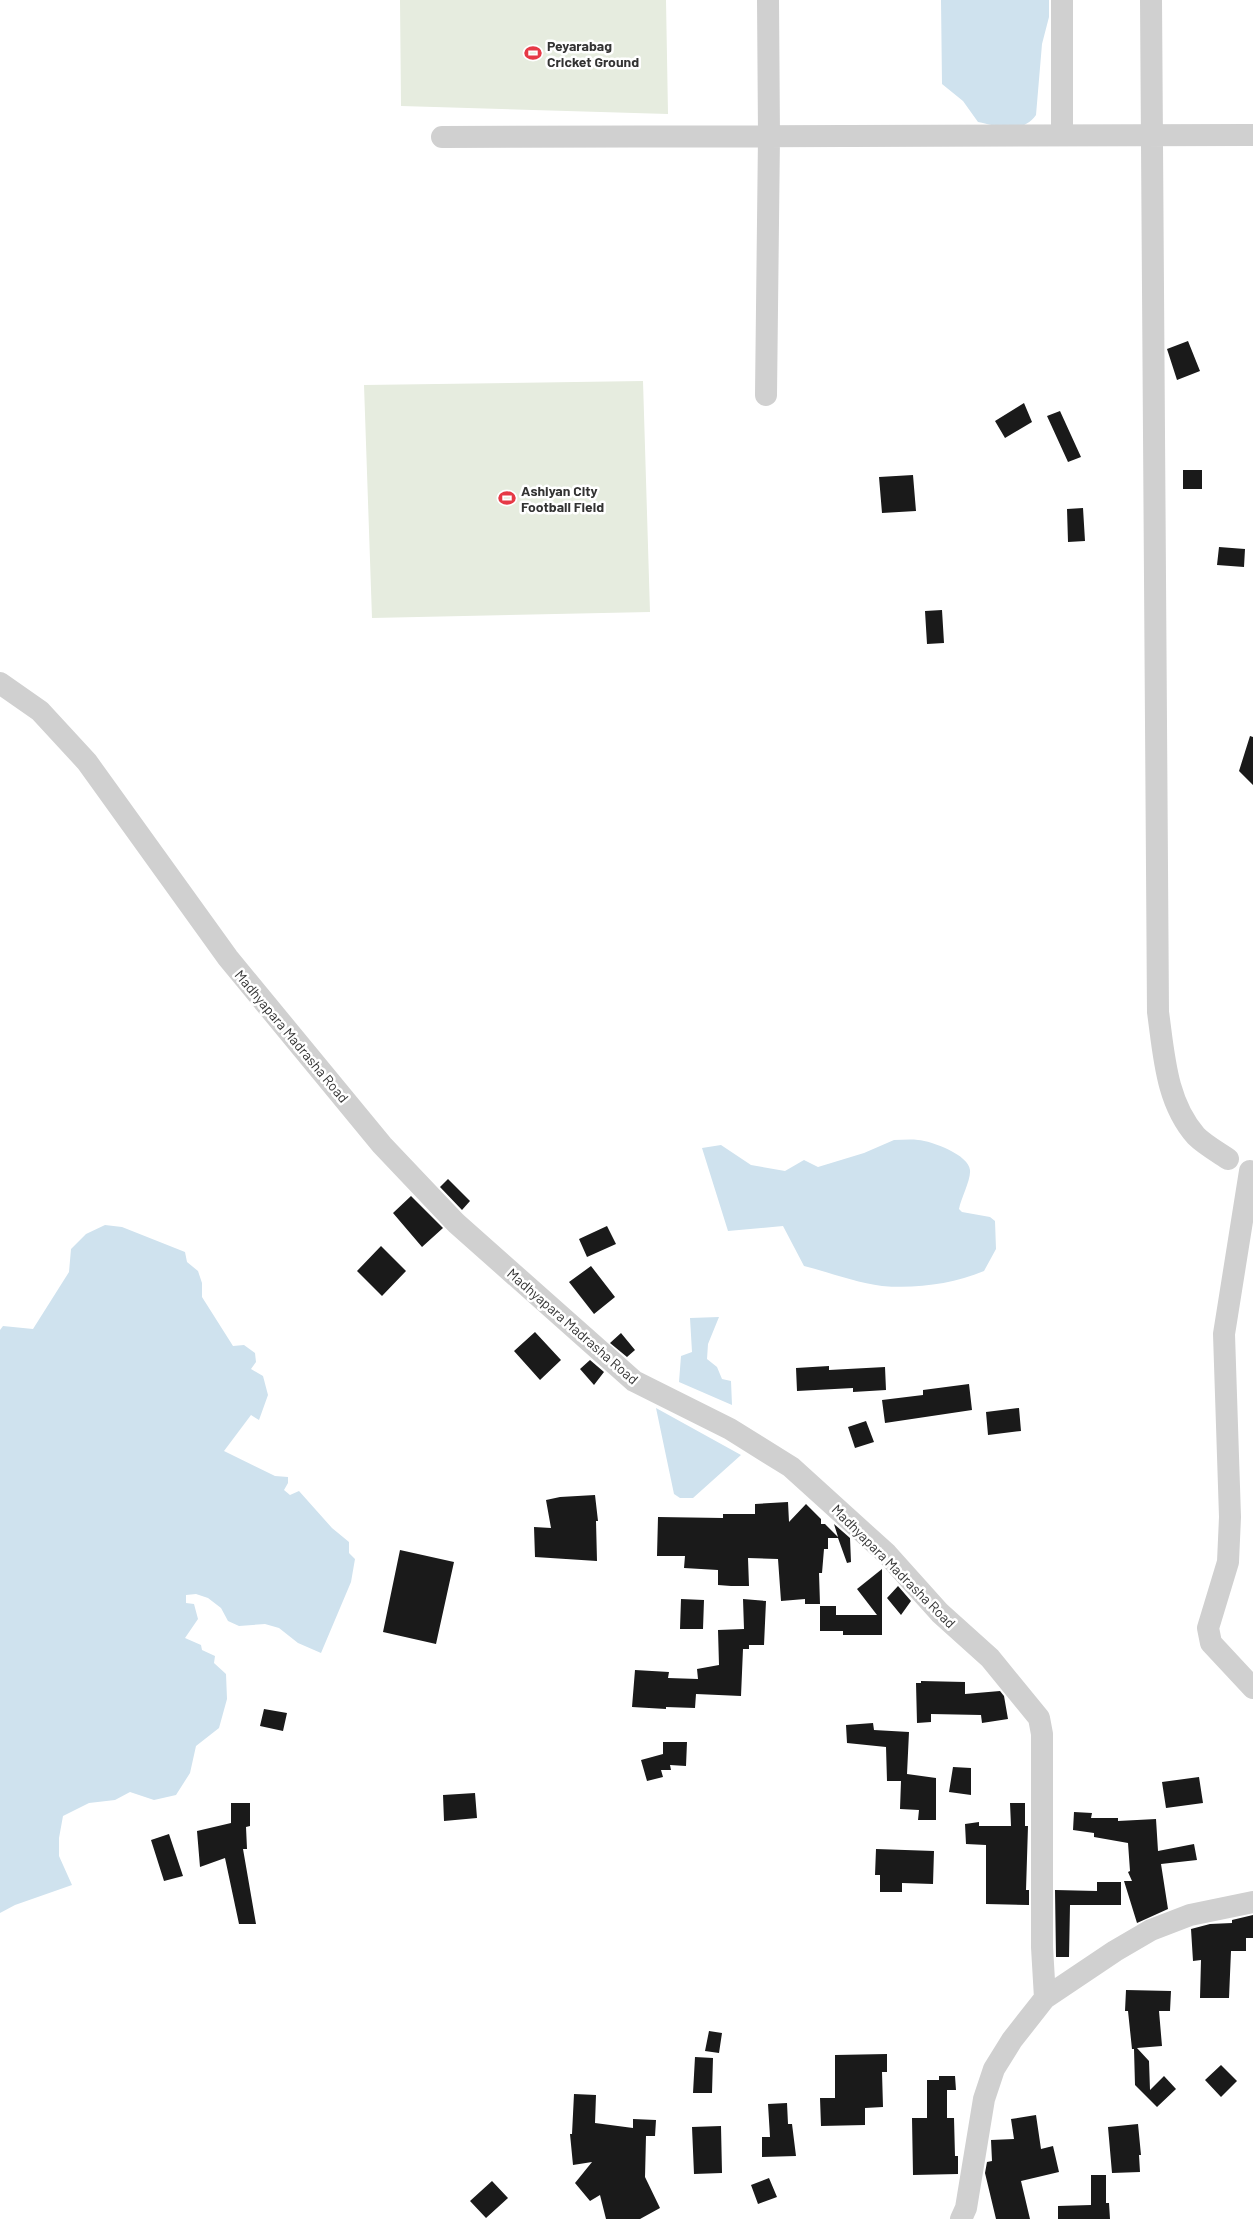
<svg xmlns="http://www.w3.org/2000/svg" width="1253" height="2219" font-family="Barlow,sans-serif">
  <rect width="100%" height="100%" fill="#fff"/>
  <!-- green -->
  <path fill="#e6ecdf" d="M400 0H666L668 114 401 106Z
    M643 381 650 612 372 618 364 385Z"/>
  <!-- water -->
  <path fill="#cfe2ee" d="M941 0H1049V17L1042 44 1036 115C1022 135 998 126 978 122L963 101 942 84Z
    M894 1140C902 1140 910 1139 918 1140 932 1141 969 1155 970 1170 971 1180 961 1198 959 1209L962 1212 990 1217 995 1221 996 1249 984 1271C952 1284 916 1289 882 1286 857 1283 828 1272 804 1266L783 1226 728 1231 702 1148 721 1145 751 1165 785 1171 804 1160 818 1167 864 1153Z
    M105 1225 122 1227 185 1252 187 1262 198 1271 202 1283V1297L233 1346 244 1345 255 1353 256 1362 251 1369 263 1376 268 1395 259 1420 251 1415 224 1451 275 1476 288 1477V1483L284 1490 290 1495 299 1491 332 1528 349 1542V1553L355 1559 351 1582 321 1653 298 1643 279 1628 265 1624 239 1626 228 1621 221 1608 208 1598 196 1594 186 1595V1603L194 1604 198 1619 185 1638 201 1645 202 1650 215 1656 214 1663 226 1674 227 1699 219 1728 196 1746 190 1773 176 1795 154 1800 130 1792 115 1800 89 1803 63 1816 59 1838V1856L72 1885 15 1905 0 1913V1330L3 1326 33 1329 69 1272 71 1249 86 1234Z
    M719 1317 708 1344 707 1359 717 1367 722 1379 731 1381 732 1405 679 1382 681 1356 692 1352 690 1318Z
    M656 1408 741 1455 693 1498H680L674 1494Z"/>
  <!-- building -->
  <path fill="#1a1a1a" d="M1188 341 1200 371 1177 380 1167 349Z
    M1024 403 1032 422 1005 438 995 421Z
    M1060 411 1081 457 1068 462 1047 416Z
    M1183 470H1202V489H1183Z
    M913 475 916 511 882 513 879 477Z
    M1083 508 1085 541 1068 542 1067 509Z
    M1219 547 1245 549 1244 567 1217 565Z
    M942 610 944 643 927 644 925 611Z
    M1250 736 1253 737V785L1239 771Z
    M448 1179 470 1201 462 1210 440 1187Z
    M411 1196 443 1228 422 1247 393 1213Z
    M607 1226 616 1244 587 1257 579 1239Z
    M381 1246 406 1271 382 1296 357 1271Z
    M591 1266 615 1297 594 1314 569 1282Z
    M535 1332 561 1360 540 1380 514 1351Z
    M621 1333 635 1350 627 1357 610 1343Z
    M590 1360 604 1372 594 1385 580 1369Z
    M829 1366V1370L885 1367 886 1390 853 1392V1388L797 1391 796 1368Z
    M969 1384 972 1410 885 1423 882 1400 923 1395V1390Z
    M1019 1408 1021 1431 988 1435 986 1412Z
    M866 1421 874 1442 855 1448 848 1427Z
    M595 1495 598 1521H596L597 1561 535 1557 534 1527 551 1528 546 1500 560 1497Z
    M788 1502 789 1522 806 1504 821 1519V1524H825L838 1537 834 1524 850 1538 851 1562 847 1563 838 1538H828V1549H824L822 1573H819L820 1604H805V1599L781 1601 778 1559 748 1558 749 1586H731L718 1585V1570L684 1568 685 1556H657L658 1517 723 1518V1514H755V1504Z
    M400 1550 454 1562 436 1644 383 1632Z
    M882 1569V1635H843V1631H820V1606H836V1615H877L857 1589Z
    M898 1586 911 1601 901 1615 887 1598Z
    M681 1599 704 1600 703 1629H680Z
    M743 1599 766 1601 764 1645H749V1649H743L741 1696 696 1694 695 1708 666 1707V1709L632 1707 635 1670 669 1672 668 1678 698 1679 697 1669 719 1665 718 1630 744 1629Z
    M921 1681 965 1682V1694L1000 1691 1004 1696 1008 1719 982 1723 981 1715 931 1714V1722L917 1723 916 1683H921Z
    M264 1709 287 1713 283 1731 260 1726Z
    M873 1723 874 1730 909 1732 907 1774 936 1778V1820H918L919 1810 900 1809 901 1781H887L886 1747 847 1743 846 1725Z
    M663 1742H687L686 1766 670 1765 671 1770H661L663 1777 647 1781 641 1760 663 1754Z
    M953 1767 971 1768V1795L949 1792Z
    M1199 1777 1203 1803 1166 1808 1162 1782Z
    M475 1793 477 1818 444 1821 443 1795Z
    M231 1803H250V1826L246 1827 247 1849H243L256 1924H239L225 1858 200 1867 197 1831 231 1823Z
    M1010 1803H1025V1826H1028L1026 1890H1029V1905L986 1904V1845L966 1844 965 1824 979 1822V1826H1011Z
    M1074 1812 1092 1813 1091 1818H1118V1821L1156 1819 1158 1851 1194 1844 1197 1860 1161 1864 1168 1909 1137 1923 1124 1881H1132L1128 1872 1130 1871 1128 1843 1094 1837V1833L1073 1830Z
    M169 1834 183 1876 164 1881 151 1840Z
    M876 1849 934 1851 933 1884 902 1883V1892H880V1875H875Z
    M1097 1882H1121V1905H1070L1069 1957H1056L1055 1890 1097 1891Z
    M1253 1915V1938H1246V1951H1231L1229 1998H1200L1201 1960 1193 1961 1191 1929 1210 1924 1232 1923V1920Z
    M1126 1990 1171 1991 1170 2011H1159L1162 2046 1137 2048 1149 2061 1150 2090 1164 2076 1176 2089 1157 2107 1135 2085 1134 2049H1132L1128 2011H1125Z
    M709 2031 722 2033 719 2053 705 2051Z
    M887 2054V2072H882L883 2107 865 2108V2125L821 2126 820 2098H835V2055Z
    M695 2057 713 2058 712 2093H693Z
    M1221 2065 1237 2081 1221 2097 1205 2080Z
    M939 2076H955L956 2090H947V2118H954L955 2156H958V2174L913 2175 912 2118H927V2080H939Z
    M574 2094 596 2095 595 2123 633 2128V2119L656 2120 655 2136H646L645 2177 660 2208 640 2219H606L600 2195 590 2201 575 2183 592 2162 573 2165 570 2134H572Z
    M787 2103 788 2124H792L796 2156 762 2157V2137H770L768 2104Z
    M1036 2115 1041 2149 1053 2146 1059 2172 1021 2181 1030 2219H996L985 2173 987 2162 992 2161 991 2140 1014 2139 1011 2119Z
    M1138 2124 1141 2155H1139L1140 2172 1112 2173 1108 2127Z
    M721 2126 722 2173 694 2174 692 2127Z
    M1091 2175H1106V2203H1109L1110 2219H1058V2206L1091 2205Z
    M769 2178 777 2197 758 2204 751 2185Z
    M492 2181 508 2198 486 2218 470 2201Z"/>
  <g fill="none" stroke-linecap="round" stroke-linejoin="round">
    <!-- minor -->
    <path stroke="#d0d0d0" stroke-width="22" d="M1062 0V135
      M1151 0 1158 1012C1164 1055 1166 1102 1196 1136 1205 1145 1218 1152 1228 1159
      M442 137 1253 135
      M766 395 769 136 768 0
      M0 683 40 711 87 762 228 958 382 1145 456 1223 634 1381 730 1429 791 1467 887 1554 940 1613 990 1658 1039 1718 1042 1734V1947L1045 1998
      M1250 1171 1224 1334 1230 1517 1228 1562 1208 1628 1211 1643 1253 1688
      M961 2219 966 2208 984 2099 994 2069 1012 2040 1045 1998 1115 1951 1151 1930 1190 1915 1253 1902"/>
  </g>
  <!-- icons -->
  <defs>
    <g id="stadium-bare" transform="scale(1.35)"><path d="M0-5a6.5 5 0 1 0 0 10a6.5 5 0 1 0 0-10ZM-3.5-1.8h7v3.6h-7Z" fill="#e63946" stroke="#fff" stroke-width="2.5" paint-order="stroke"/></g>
  </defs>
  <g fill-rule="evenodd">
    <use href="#stadium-bare" x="533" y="53"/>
    <use href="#stadium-bare" x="507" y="498"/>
  </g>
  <g text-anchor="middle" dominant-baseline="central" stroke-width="5" stroke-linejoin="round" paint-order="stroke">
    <!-- poi labels -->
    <g font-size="14" font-weight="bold" fill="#333" stroke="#fff" text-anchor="start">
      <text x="547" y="45">Peyarabag<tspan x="547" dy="16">Cricket Ground</tspan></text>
      <text x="521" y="490">Ashiyan City<tspan x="521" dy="16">Football Field</tspan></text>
    </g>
    <!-- street labels -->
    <g font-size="14" fill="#333" stroke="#fff">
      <text transform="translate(292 1036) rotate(50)">Madhyapara Madrasha Road</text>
      <text transform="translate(573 1326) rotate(41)">Madhyapara Madrasha Road</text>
      <text transform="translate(894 1566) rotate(45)">Madhyapara Madrasha Road</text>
    </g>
  </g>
</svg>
